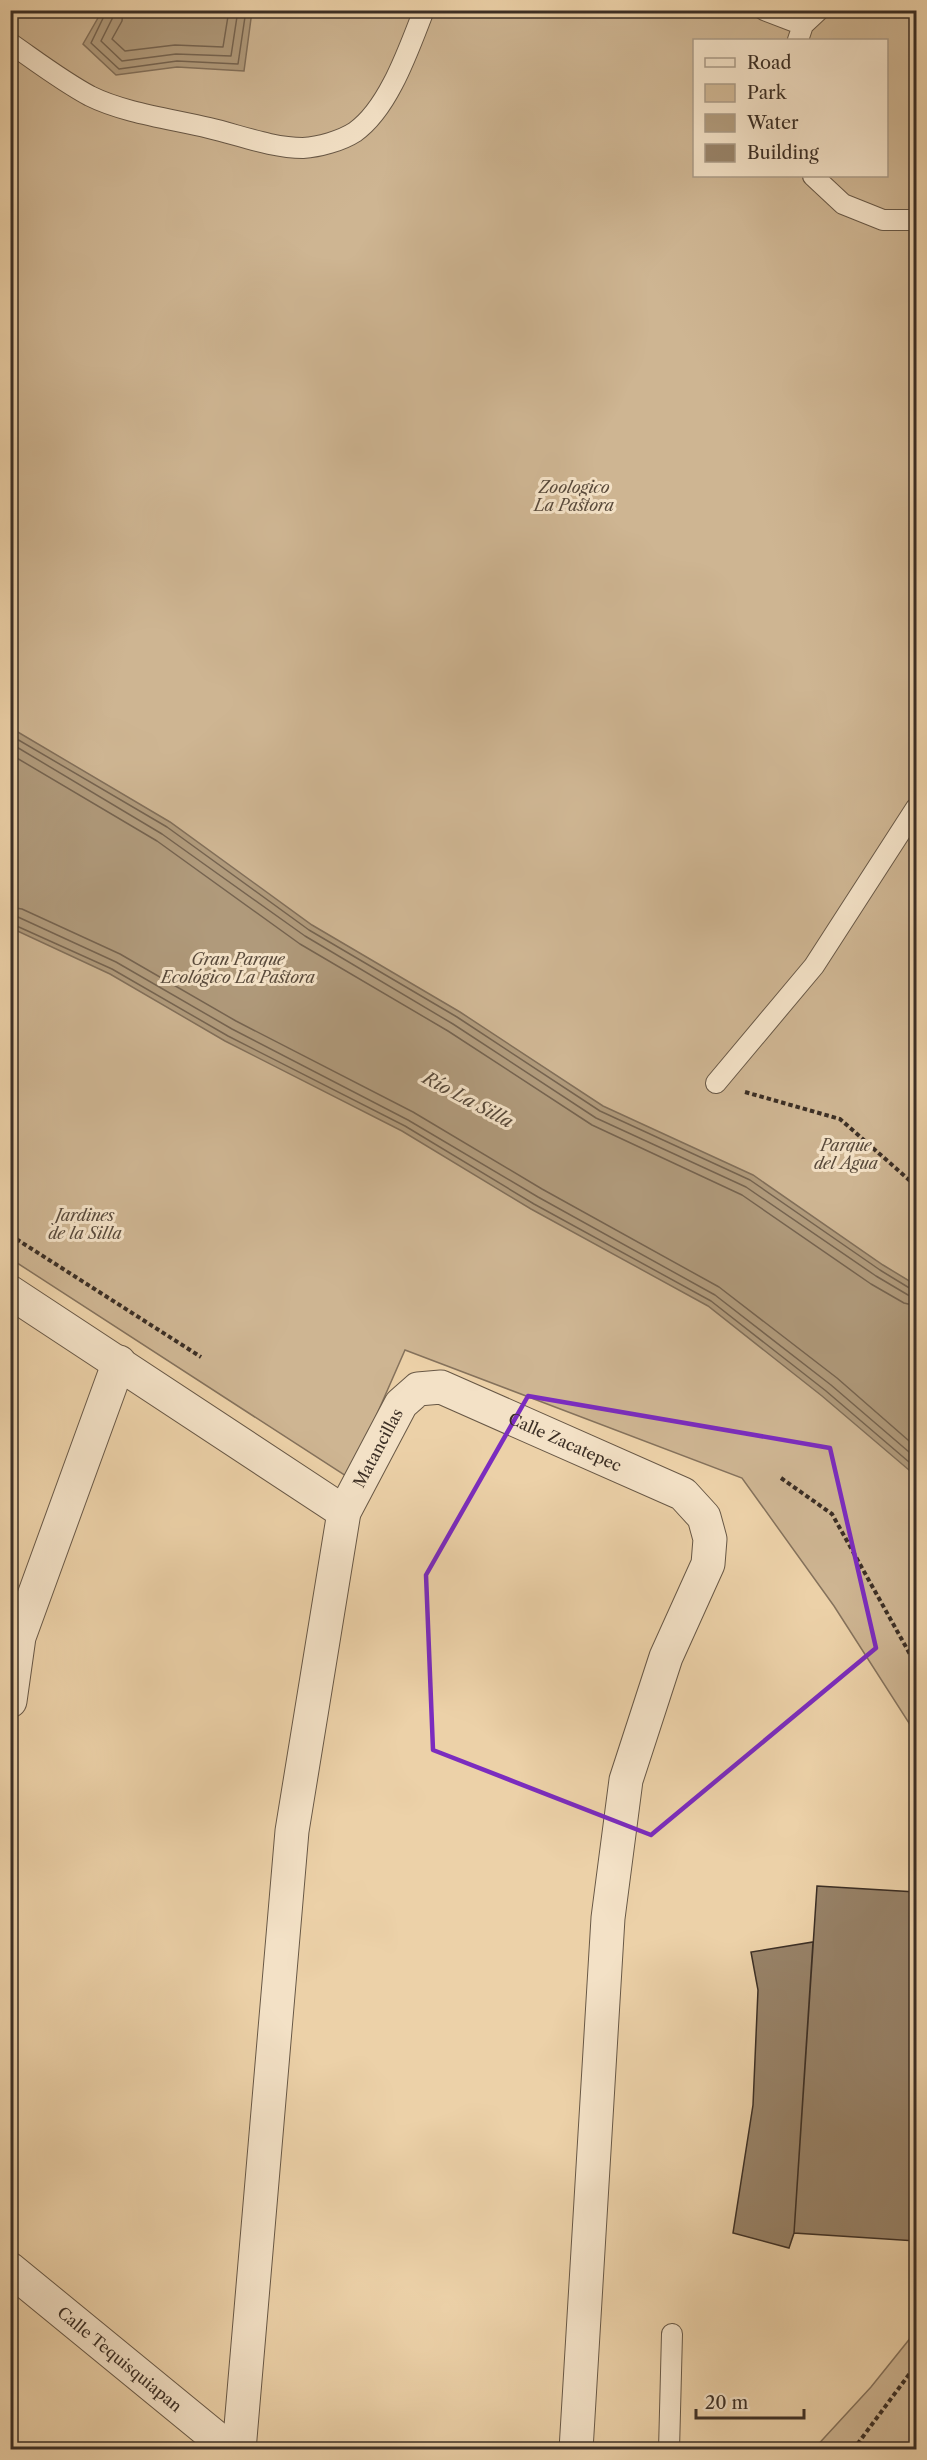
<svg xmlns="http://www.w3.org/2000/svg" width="927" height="2460" font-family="'Libre Caslon Text',serif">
  <rect width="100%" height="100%" fill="#ecd1a8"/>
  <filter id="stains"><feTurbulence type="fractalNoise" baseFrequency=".00333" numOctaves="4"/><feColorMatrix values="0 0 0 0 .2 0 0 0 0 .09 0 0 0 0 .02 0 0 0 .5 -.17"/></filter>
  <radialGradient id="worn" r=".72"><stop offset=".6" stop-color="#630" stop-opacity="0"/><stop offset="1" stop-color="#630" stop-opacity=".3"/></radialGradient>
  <!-- green -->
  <path fill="#ceb592" stroke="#85725c" stroke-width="1.5" fill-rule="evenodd" d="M10 11H916V1734L834 1606 742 1478 405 1350 349 1478 11 1259ZM694 40H886V176H694Z
    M916 2331V2449L813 2450 871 2387Z"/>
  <!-- water -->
  <path fill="#b09a7b" stroke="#826f59" stroke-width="1.5" d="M102 11H252L244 71 177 67 116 75 83 44Z
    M11 728 170 822 312 925 460 1012 603 1106 753 1175 883 1265 916 1285V1476L822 1396 708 1306 531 1209 402 1131 225 1041 110 974 11 928Z"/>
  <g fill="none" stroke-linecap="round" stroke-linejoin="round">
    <!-- shore -->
    <path stroke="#766450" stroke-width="1.5" d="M107 10 91 43 119 69 177 61 238 64 246 10
      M114 10 113 17 101 41 122 61 176 54 231 56 238 10
      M123 10 122 21 112 39 125 51 175 45 223 47 229 10
      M10 735 167 827 309 930 457 1017 600 1111 750 1180 880 1270 911 1289 916 1290
      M10 743 162 834 305 936 453 1024 596 1118 746 1187 876 1276 908 1295 916 1297
      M10 754 157 841 300 944 448 1031 592 1125 742 1195 871 1284 904 1303 916 1306
      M10 907 22 909 120 954 236 1021 413 1112 542 1189 719 1287 837 1378 916 1447
      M10 916 18 917 116 962 232 1029 408 1120 538 1197 715 1295 831 1385 916 1458
      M10 923 112 969 228 1036 405 1126 534 1204 711 1301 826 1391 916 1468"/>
  </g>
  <!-- building -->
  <path fill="#988369" stroke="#3c2f25" stroke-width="1.5" d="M817 1886 916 1892V2241L794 2233Z
    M813 1942 794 2233 789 2248 733 2233 753 2105 758 1990 751 1952Z"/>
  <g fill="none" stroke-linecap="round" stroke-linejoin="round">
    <!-- service casing -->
    <g stroke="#685846" stroke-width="22">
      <path id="service" d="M764 10 803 25
        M798 40 803 25 819 10
        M10 43C36 61 62 81 90 96 124 113 172 119 209 128 239 135 272 148 303 148 319 147 341 141 355 132 389 108 409 48 424 10
        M813 176 843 204 883 220H916
        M716 1083 814 966 916 808
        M669 2450 672 2334"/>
    </g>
    <!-- minor casing -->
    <g stroke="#685846" stroke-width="35">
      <g id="minor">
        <path d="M10 1292 344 1512"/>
        <path d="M10 1701 19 1637 119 1362"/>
        <path id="s1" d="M10 2269 231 2450"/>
        <path id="s2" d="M239 2450 292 1831 344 1512 401 1404 418 1389 441 1387 683 1494 704 1517 710 1539 708 1564 666 1657 626 1780 608 1918 576 2450"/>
      </g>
    </g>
    <!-- path -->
    <path stroke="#3c2f25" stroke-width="4" stroke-dasharray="4.5 3" stroke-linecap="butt" d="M745 1092 840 1119 916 1186
      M10 1235 201 1357
      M781 1478 832 1514 916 1665
      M853 2450 916 2365"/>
    <!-- service -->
    <use href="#service" stroke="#f3e1c6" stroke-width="20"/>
    <!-- minor -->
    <use href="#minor" stroke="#f3e1c6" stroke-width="33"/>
  </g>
  <!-- marked area -->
  <path fill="none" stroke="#7b2cbf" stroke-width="4.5" stroke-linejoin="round" d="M528 1396 830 1448 876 1648 651 1835 433 1750 426 1575Z"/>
  <g text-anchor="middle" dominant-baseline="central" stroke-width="6" stroke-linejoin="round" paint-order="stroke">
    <!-- park labels -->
    <g font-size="16" font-style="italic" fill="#594a3b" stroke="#f3e1c6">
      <text x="574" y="487">Zoologico<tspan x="574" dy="18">La Pastora</tspan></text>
      <text x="238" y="959">Gran Parque<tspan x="238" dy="18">Ecológico La Pastora</tspan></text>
      <text x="846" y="1145">Parque<tspan x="846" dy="18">del Agua</tspan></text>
      <text x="85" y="1215">Jardines<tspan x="85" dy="18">de la Silla</tspan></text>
    </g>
    <!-- street labels -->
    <g font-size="16" fill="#3c2f25" stroke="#f3e1c6">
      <text stroke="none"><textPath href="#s2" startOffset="1248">Calle Zacatepec</textPath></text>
      <text stroke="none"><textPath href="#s2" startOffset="1017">Matancillas</textPath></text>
      <text stroke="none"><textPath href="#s1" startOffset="142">Calle Tequisquiapan</textPath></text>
    </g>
    <!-- water labels -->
    <g font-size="18" font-style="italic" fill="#594a3a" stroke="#f3e1c6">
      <text transform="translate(468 1100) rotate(28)">Río La Silla</text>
    </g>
  </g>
  <!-- margin -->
  <rect width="927" height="2460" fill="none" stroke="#ecd1a8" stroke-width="36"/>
  <rect x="12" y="12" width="903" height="2436" fill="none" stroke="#3c2f25" stroke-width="3"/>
  <rect x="18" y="18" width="891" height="2424" fill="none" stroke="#3c2f25" stroke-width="1.5"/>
  <!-- legend -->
  <rect x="693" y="39" width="195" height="138" fill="#f3e1c6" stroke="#aa9a86" stroke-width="1.5"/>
  <rect x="705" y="58" width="30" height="9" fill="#f3e1c6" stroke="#aa9a86" stroke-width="1.5"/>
  <text x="747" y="69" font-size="18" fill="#3c2f25">Road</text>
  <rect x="705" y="84" width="30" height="18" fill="#ceb592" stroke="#aa9a86" stroke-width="1.5"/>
  <text x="747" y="99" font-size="18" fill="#3c2f25">Park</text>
  <rect x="705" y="114" width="30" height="18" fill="#b09a7b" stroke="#aa9a86" stroke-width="1.5"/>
  <text x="747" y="129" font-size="18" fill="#3c2f25">Water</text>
  <rect x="705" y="144" width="30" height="18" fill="#988369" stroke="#aa9a86" stroke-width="1.5"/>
  <text x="747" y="159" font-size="18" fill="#3c2f25">Building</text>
  <!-- scale -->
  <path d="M696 2409v9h108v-9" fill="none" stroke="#3c2f25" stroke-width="3"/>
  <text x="705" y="2409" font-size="18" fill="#3c2f25" stroke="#f3e1c6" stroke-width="4.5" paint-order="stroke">20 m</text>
  <rect width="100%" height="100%" filter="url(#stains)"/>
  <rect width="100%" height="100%" fill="url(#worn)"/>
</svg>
